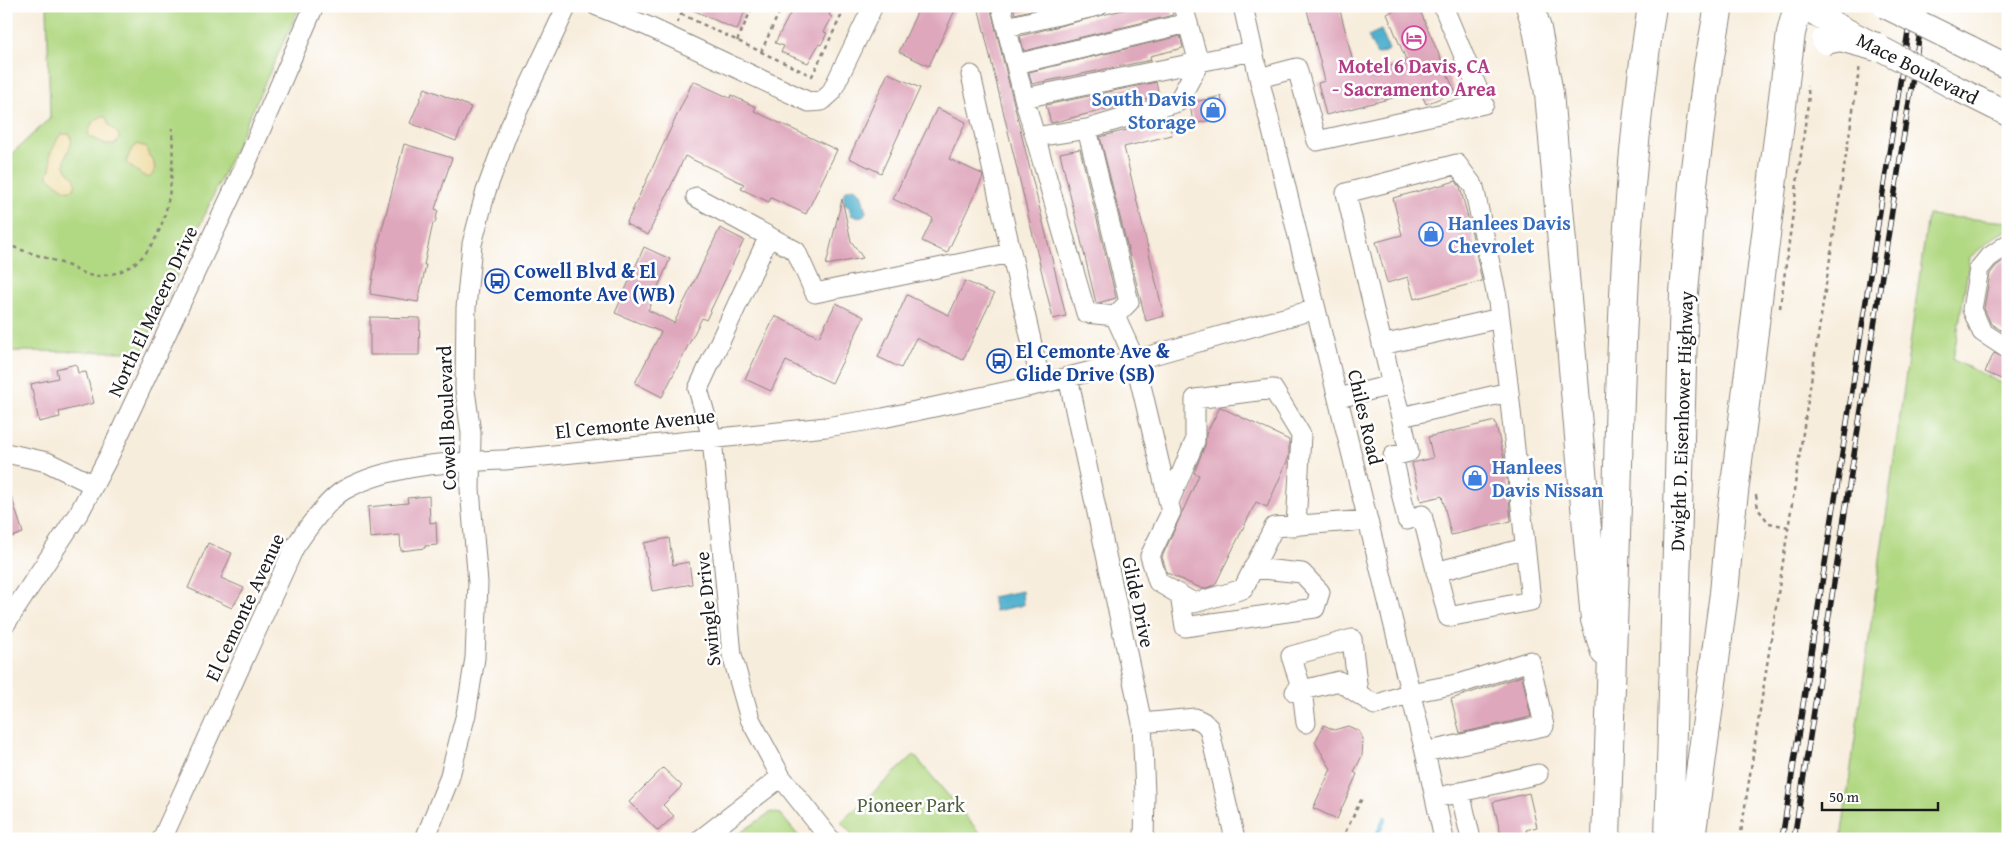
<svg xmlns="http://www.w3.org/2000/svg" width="2014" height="845" font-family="'Gentium Book Plus',serif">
  <rect width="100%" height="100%" fill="#fff"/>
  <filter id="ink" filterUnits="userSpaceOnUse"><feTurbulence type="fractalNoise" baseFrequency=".02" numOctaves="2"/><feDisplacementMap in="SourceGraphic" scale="10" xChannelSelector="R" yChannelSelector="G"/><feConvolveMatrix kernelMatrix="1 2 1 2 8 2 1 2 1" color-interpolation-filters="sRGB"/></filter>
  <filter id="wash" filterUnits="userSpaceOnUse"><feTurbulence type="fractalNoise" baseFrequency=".0096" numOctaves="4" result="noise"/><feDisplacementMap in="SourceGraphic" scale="20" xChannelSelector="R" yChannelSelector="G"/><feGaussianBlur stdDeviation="1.12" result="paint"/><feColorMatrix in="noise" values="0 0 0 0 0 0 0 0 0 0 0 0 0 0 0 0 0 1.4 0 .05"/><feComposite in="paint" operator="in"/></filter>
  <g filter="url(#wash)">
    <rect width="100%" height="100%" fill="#f7eddc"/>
    <!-- green -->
    <path fill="#b1d882" stroke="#667a4f" d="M47 6H300L142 352 6 351V159L50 118Z
      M1928 215 2008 222V230L1996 236 1970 257 1953 360 2008 386V839H1841Z
      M914 755 985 839H856L841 822Z
      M771 812 780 814 801 839H731Z"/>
    <!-- sand -->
    <path fill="#eeda9e" stroke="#857b5d" d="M102 116 106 117 109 125 119 135V140L115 144H105L89 136 88 133 92 123Z
      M61 134H70C76 146 63 153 65 165 67 175 80 176 74 189 71 190 69 191 66 190 63 189 48 178 48 176 47 172 51 169 51 165 51 160 49 158 50 153 56 146 56 139 61 134Z
      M137 144 146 147 149 156 153 159C155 168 156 172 149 178 144 177 129 166 126 162L130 152Z"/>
    <!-- water -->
    <path fill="#50b1cf" stroke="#366676" d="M1381 30 1389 50 1377 55 1368 36Z
      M854 188 861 193 866 212 863 216 857 217 851 215 849 206 845 204 843 194 847 190Z
      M1022 591 1023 605 995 611 992 597Z"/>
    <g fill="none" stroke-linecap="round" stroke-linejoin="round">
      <!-- stream -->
      <path stroke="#50b1cf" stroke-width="4.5" d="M1375 839 1385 818"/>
    </g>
    <g id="blocks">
      <!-- building -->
      <path fill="#dfa7bc" d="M684 6H747L737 30Z
        M794 6H833L829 15 832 17 824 32 827 33 821 45 819 44 808 63 781 52 784 46 775 43Z
        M920 6H957L929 66 899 52Z
        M978 6H990L1066 316 1053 319Z
        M1013 6H1047L1015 14Z
        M1138 6H1171L1173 15 1024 51 1020 36Z
        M1306 6H1339L1356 74 1407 62 1387 14 1403 6H1418L1455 92 1426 104 1420 91 1326 115 1318 83 1325 81Z
        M1180 36 1183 48 1150 56 1151 60 1032 84 1029 72Z
        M888 73 920 88 881 173 849 158Z
        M693 81 730 98 731 95 756 107 754 111 837 150 806 214 771 198 769 202 741 189 744 184 685 156 648 235 626 224Z
        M1156 82 1159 96 1051 123 1046 105Z
        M425 88 471 107 456 141 410 123Z
        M1221 96 1225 117 1193 124 1190 103Z
        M937 108 966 122 949 159 982 174 983 177 947 253 922 241 933 218 893 199Z
        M1168 119 1172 135 1124 147 1164 316 1146 321 1100 137Z
        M404 144 452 158 435 209 438 210 435 223H433L424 265H426L418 302 370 294 379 241Z
        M1080 149 1116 298 1098 303H1096L1060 153Z
        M1456 181 1460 187 1471 229 1482 281 1414 299 1408 277 1387 283 1376 242 1402 235 1393 198Z
        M842 199 851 241 863 258 826 265Z
        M720 228 744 240 706 320 702 318 662 397 635 383 661 332 615 313 644 247 670 259 648 310 674 323Z
        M2008 258V335L1991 324 1984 308 1990 274 1996 266Z
        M965 281 994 294 963 360 916 338 901 368 878 357 907 295 949 315Z
        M836 303 864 317 832 383 786 361 771 391 745 379 775 316 819 337Z
        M370 317 420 318 419 355H370Z
        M1994 353 2008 360V382L1985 372Z
        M76 364 78 373 86 372 94 403 59 412 60 417 39 422 31 384 58 378 56 369Z
        M1220 407 1289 440V457L1267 507 1256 502 1215 585 1203 589 1167 573 1162 557 1199 475 1194 473 1205 445 1206 434Z
        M1495 421 1506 466 1511 521 1451 535 1442 496 1421 501 1412 463 1433 458 1428 437Z
        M9 489 23 533 6 539V490Z
        M429 496 430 523 436 522 437 545 425 546V548L401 551 400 535 370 538 368 507 408 503 407 498Z
        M669 538 673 565 689 562 692 584 652 591 644 543Z
        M208 543 232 553 221 578 244 588 232 608 188 588Z
        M1522 676 1531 717 1460 733 1451 699Z
        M1324 725 1334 730 1348 726 1359 731 1363 739 1362 756 1354 772 1357 774 1337 819 1313 808 1331 769 1315 742Z
        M663 768 682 786 663 805 674 816 658 831 629 802Z
        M1529 793 1537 827 1526 830 1528 839H1502L1493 802Z"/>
    </g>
  </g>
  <g filter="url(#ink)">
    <use href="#blocks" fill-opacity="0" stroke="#8a847c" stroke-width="1"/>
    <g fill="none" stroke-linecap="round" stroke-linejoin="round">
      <!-- minor casing -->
      <g stroke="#8a847c" stroke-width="21">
        <path id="minor" d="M597 6 647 26 809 102 822 101 831 93 873 6
          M1001 6 1024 98
          M1243 6 1259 78 1425 752 1444 839
          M1007 27 1098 6
          M1253 51 1024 98 1086 313 1115 316 1135 360 1171 512 1150 556 1158 582 1194 603 1243 589 1274 527 1367 520
          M1016 64 1188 23
          M971 75 1041 384
          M1259 78 1297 68 1317 141 1484 104 1443 6
          M1087 129 1178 102 1199 63 1183 6
          M1035 137 1087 129 1129 302 1115 316
          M696 197 796 251 815 293 1011 253
          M769 236 698 389 712 438 732 655 750 719 772 760 781 777 830 839
          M2008 244 1988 258 1979 269 1972 309 1982 332 2008 349
          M1382 345 1500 318
          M1068 377 1142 723 1145 794 1144 839
          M1392 385 1401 417
          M1338 398 1392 385 1346 193 1457 164 1474 187 1498 302 1509 392 1401 417 1409 452 1393 456 1407 520 1422 515 1448 617 1531 601 1509 392
          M6 453 47 462 94 485
          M1169 502 1195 441V399L1273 389 1301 435 1296 526
          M1436 572 1525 548
          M1180 595 1185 627 1315 608 1320 592 1302 573 1253 568
          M6 623 80 511 110 454 245 166 314 6
          M1295 692 1339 681 1375 705 1410 693 1462 683 1530 661 1544 726 1425 752
          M1142 723 1195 718 1203 722 1209 728 1235 839
          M1306 723 1302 690 1291 656 1352 639 1358 693
          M1460 792 1471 839
          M1435 798 1538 774
          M162 839 294 548C306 530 326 501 344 490 391 464 453 462 505 460L826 427 883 418 1041 384 1135 360 1316 309
          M425 839 449 779 466 714 475 658 478 583 470 489 471 433 465 390 466 308 472 244 486 191 509 129 567 6
          M701 839 781 777"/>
      </g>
      <!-- major casing -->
      <g stroke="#8a847c" stroke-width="26">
        <path id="major" d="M1803 6 1828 21
          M1970 48 2008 67
          M1954 87 2008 114"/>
      </g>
      <!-- highway casing -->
      <g stroke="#8a847c" stroke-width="30">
        <path id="highway" d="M1530 6 1537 29 1549 93 1595 620 1605 652
          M1606 839C1610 727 1614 615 1617 504 1621 338 1626 170 1652 6
          M1669 839 1684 293 1693 184 1708 67 1719 6
          M1691 839 1724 593 1731 517 1791 33 1798 6"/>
      </g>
      <!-- path -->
      <path stroke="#8a847c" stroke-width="2.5" stroke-dasharray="4 4" stroke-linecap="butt" d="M681 14 812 76 846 6
        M677 23 685 6
        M737 41 753 6
        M761 52 782 6
        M6 244C25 252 45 257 64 264 75 268 84 276 96 276 169 274 175 183 172 128
        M1780 308 1809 96 1807 86
        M1756 495 1758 509 1769 523 1788 527
        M1342 839 1363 796
        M1740 839 1860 65"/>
      <!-- minor -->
      <use href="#minor" stroke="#fff" stroke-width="19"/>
      <!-- major -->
      <use href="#major" stroke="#fff" stroke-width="24"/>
      <!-- highway -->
      <use href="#highway" stroke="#fff" stroke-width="28"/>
      <!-- rail casing -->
      <g stroke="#1c1c1c" stroke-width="5.5">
        <path id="rail" d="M1782 839 1912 6
          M1794 839 1924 6"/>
      </g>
      <!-- rail -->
      <use href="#rail" stroke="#fff" stroke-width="4" stroke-dasharray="11" stroke-linecap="butt"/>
      <!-- major-bridge casing -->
      <g stroke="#8a847c" stroke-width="26" stroke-linecap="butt">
        <path id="major-bridge" d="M1885 6 1970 48
          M1828 21 1954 87"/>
      </g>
      <!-- highway-bridge casing -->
      <g stroke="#8a847c" stroke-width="30" stroke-linecap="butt">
        <path id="highway-bridge" d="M1826 40 1840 37 1877 47"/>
      </g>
      <!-- major-bridge -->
      <use href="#major-bridge" stroke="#fff" stroke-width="24"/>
      <!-- highway-bridge -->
      <use href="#highway-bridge" stroke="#fff" stroke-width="28"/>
    </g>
  </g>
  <!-- icons -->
  <defs>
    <g id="hotel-ring" transform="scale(1.25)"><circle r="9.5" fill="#fff" stroke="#d1479c" stroke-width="1.5"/><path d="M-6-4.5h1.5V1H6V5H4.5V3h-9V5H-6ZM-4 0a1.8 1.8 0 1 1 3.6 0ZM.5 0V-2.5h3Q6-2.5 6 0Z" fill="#d1479c"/></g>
    <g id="shop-ring" transform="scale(1.25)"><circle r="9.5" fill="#fff" stroke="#3f7fe0" stroke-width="1.5"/><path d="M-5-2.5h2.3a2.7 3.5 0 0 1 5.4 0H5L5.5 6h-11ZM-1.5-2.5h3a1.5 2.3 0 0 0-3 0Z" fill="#3f7fe0"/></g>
    <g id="bus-ring" transform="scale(1.25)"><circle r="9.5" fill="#fff" stroke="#1a4fb4" stroke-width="1.5"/><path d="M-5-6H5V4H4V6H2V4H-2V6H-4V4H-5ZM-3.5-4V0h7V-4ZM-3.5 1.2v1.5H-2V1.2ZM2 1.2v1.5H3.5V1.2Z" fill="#1a4fb4"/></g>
  </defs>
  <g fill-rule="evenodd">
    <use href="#hotel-ring" x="1414" y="38"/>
    <use href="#shop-ring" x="1213" y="110"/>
    <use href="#shop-ring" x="1431" y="234"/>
    <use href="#bus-ring" x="497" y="281"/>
    <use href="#bus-ring" x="999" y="361"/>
    <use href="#shop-ring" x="1475" y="478"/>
  </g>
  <g text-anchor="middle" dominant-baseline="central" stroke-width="5" stroke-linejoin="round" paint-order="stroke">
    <!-- hotel labels -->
    <g font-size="20" font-weight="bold" fill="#b23c85" stroke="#fff">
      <text x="1414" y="65">Motel 6 Davis, CA<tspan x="1414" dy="23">- Sacramento Area</tspan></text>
    </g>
    <!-- street labels -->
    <g font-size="20" fill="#1c1c1c" stroke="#fff">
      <text transform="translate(1918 68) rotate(27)">Mace Boulevard</text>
      <text transform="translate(152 311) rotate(-65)">North El Macero Drive</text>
      <text transform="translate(1366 417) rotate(77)">Chiles Road</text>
      <text transform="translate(446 418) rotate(-92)">Cowell Boulevard</text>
      <text transform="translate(1681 421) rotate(-88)">Dwight D. Eisenhower Highway</text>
      <text transform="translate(635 423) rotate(-6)">El Cemonte Avenue</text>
      <text transform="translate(1139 602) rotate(78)">Glide Drive</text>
      <text transform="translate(244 607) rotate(-65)">El Cemonte Avenue</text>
      <text transform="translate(707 609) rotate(-96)">Swingle Drive</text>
    </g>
    <!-- shop labels -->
    <g font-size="20" font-weight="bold" fill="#366cbe" stroke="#fff" text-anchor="start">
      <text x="1196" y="98" text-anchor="end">South Davis<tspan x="1196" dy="23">Storage</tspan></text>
      <text x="1448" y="222">Hanlees Davis<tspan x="1448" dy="23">Chevrolet</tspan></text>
      <text x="1492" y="466">Hanlees<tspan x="1492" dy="23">Davis Nissan</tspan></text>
    </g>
    <!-- transit labels -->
    <g font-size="20" font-weight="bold" fill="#164399" stroke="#fff" text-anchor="start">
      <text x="514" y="270">Cowell Blvd &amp; El<tspan x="514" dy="23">Cemonte Ave (WB)</tspan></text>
      <text x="1016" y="350">El Cemonte Ave &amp;<tspan x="1016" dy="23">Glide Drive (SB)</tspan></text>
    </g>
    <!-- park labels -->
    <g font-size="20" fill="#505e40" stroke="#fff">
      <text x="911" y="804">Pioneer Park</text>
    </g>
  </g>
  <!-- margin -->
  <rect width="2014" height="845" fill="none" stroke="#fff" stroke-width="25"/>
  <!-- scale -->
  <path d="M1822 802v8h116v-8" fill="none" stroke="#1c1c1c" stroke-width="2.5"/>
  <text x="1829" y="802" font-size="15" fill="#1c1c1c" stroke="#ffffff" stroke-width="4" paint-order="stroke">50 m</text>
</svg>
